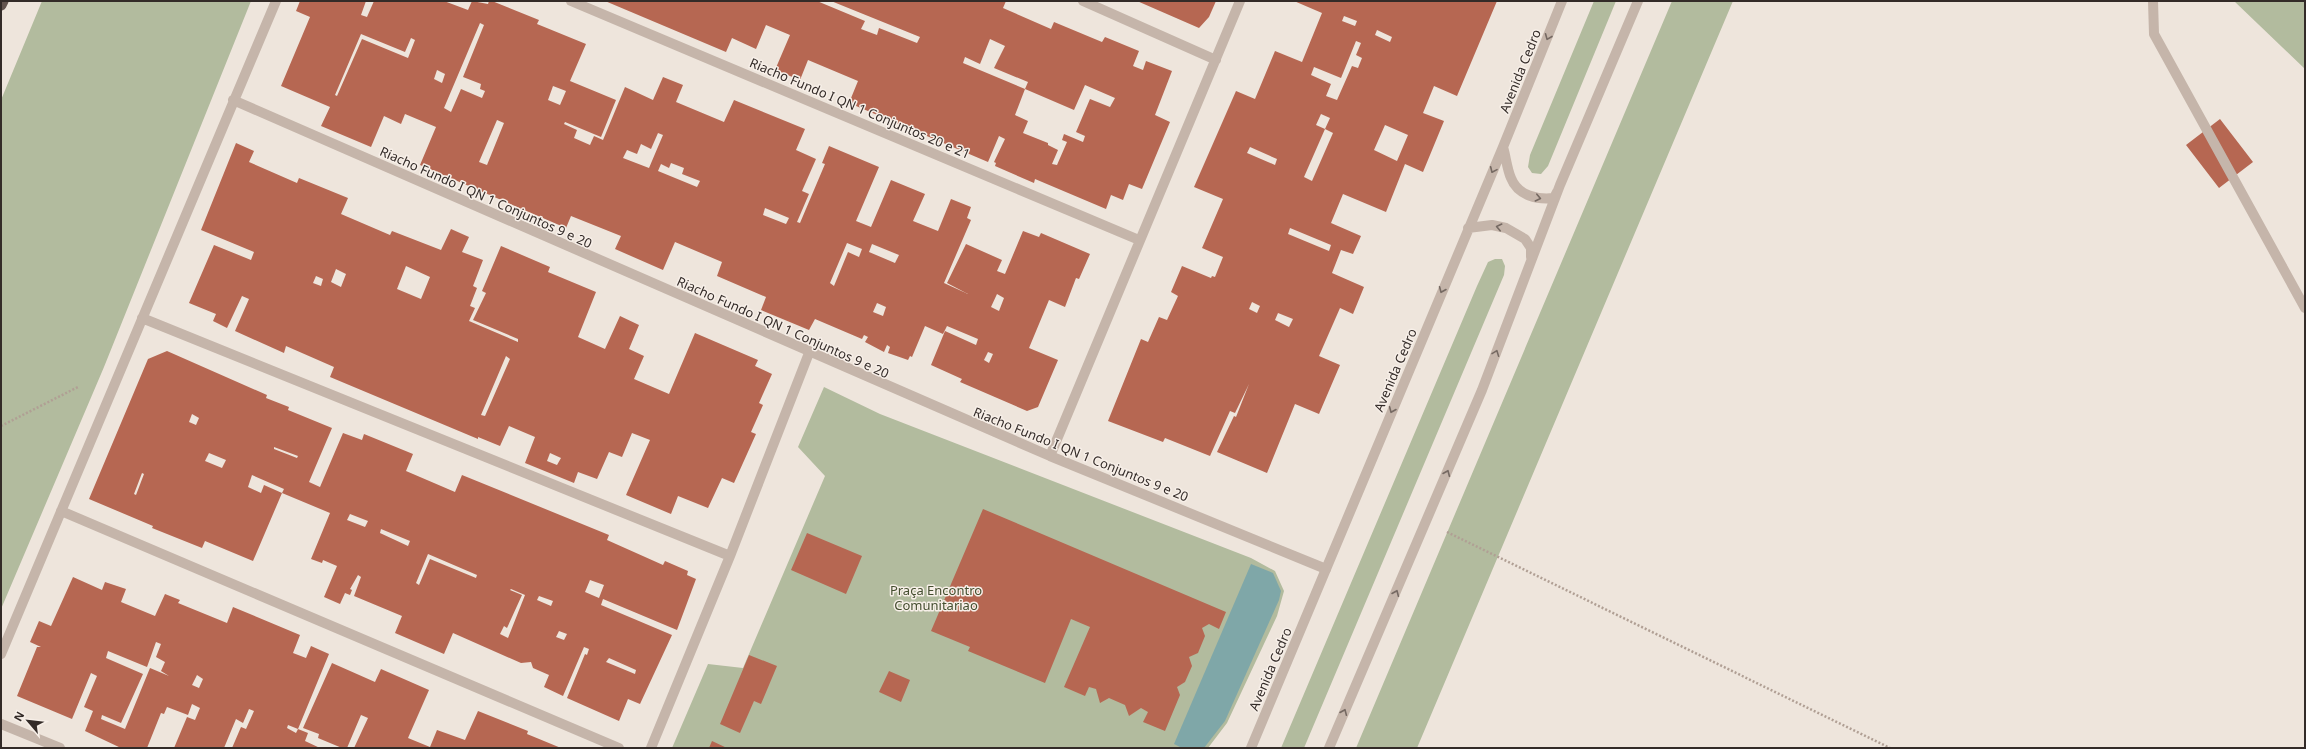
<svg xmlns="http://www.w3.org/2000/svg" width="2306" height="749" font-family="'Noto Sans',sans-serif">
  <rect width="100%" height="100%" fill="#eee5dc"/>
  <!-- green -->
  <path fill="#b2bb9e" d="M42 1H251L104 367 1 609V100Z
    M1594 1H1616L1548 166 1541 174 1532 173 1528 167 1530 155Z
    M1672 1H1733L1417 748H1356Z
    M2234 1H2305V69Z
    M1495 259H1502L1505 266 1504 275 1304 748H1281L1477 286 1488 262Z
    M824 387 880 414 1251 558 1275 571 1284 591 1277 616 1227 723 1208 748H672L708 664 743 668 825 476 798 447Z"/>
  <!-- water -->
  <path fill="#7fa7a8" d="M1251 564 1273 573 1281 591 1279 600 1225 721 1204 748H1182L1174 744Z"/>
  <!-- building -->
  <path fill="#b66752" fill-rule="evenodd" d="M300 1H366L361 15 367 17 374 1H444L468 10 472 1 488 4 489 1H492L539 20 537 24 586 44 570 81 616 100 601 137 565 122 564 124 577 130 574 138 590 145 594 136 603 140 625 87 653 100 663 77 683 85 676 102 724 122 734 100 805 129 796 150 816 159 802 191 809 194 797 222 800 223 825 164 822 163 829 146 879 167 856 221 871 227 891 180 925 194 913 221 938 231 951 199 971 207 967 218 971 220 944 283 968 294 947 283 966 244 1002 260 997 271 1005 274 1023 231 1039 237 1041 233 1090 254 1079 279 1076 278 1065 307 1049 300 1029 348 1058 360 1038 407 1027 411 960 382 962 379 931 365 945 331 976 345 978 339 947 326 943 334 925 326 912 357 910 356 908 360 888 353 890 347 887 345 884 352 865 342 868 337 864 335 862 339 815 319 809 330 761 310 766 297 717 276 722 262 675 242 663 270 615 249 621 236 571 216 566 228 420 165 436 127 405 114 401 124 384 116 371 147 321 126 330 107 281 86 310 17 296 11ZM480 23 484 25 463 77 481 84 480 89 485 91 482 98 461 89 451 112 444 108ZM361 34 405 52 411 38 415 40 408 58 362 39 337 96 335 95ZM437 70 445 74 442 83 434 79ZM553 86 566 91 560 105 548 100ZM497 120 504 123 487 165 479 162ZM658 133 663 135 649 168 623 158 627 150 637 154 641 144 651 149ZM671 163 684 168 682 174 700 181 697 187 658 171 661 164 669 168ZM765 208 789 218 786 224 763 215ZM847 243 862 249 859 257 848 252 834 286 830 283ZM872 244 899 255 895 263 869 252ZM997 294 1004 298 999 311 991 307ZM877 303 886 307 883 316 873 312ZM988 352 993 354 989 363 984 360Z
    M605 1H817L865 21 861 29 877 35 879 28 917 43 920 37 831 1H1006L1003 8 1051 29 1054 22 1102 42 1105 37 1139 51 1133 66 1143 70 1146 61 1172 71 1155 115 1170 122 1142 189 1129 184 1123 200 1111 195 1106 209 1035 179 1034 183 995 166 996 163 994 162 1005 139 999 136 988 162 849 103 858 81 808 60 800 80 775 70 790 35 766 25 756 49 732 38 726 52ZM990 39 1005 46 994 68 1028 82 1025 89 1074 110 1085 85 1115 98 1110 107 1090 99 1076 132 1085 136 1083 142 1064 134 1062 140 1067 142 1057 165 1052 164 1058 150 1048 145V143L1023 133 1028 121 1015 115 1025 89 963 63 965 57 980 64Z
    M1137 1H1216L1209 17 1199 28Z
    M1294 1H1497L1457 96 1434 86 1423 113 1444 121 1423 172 1405 164 1386 212 1343 194 1331 223 1361 236 1353 254 1341 250 1332 273 1364 287 1353 314 1340 308 1319 356 1340 365 1319 414 1295 404 1267 473 1217 452 1234 416 1236 417 1249 384 1235 413 1230 411 1210 456 1165 438 1163 442 1108 421 1141 339 1148 342 1159 317 1167 320 1178 296 1171 292 1182 266 1211 278 1212 276 1215 277 1223 257 1202 248 1223 199 1194 187 1236 91 1255 99 1275 51 1302 62 1322 13ZM1344 16 1357 21 1355 26 1342 21ZM1377 30 1392 37 1390 42 1375 35ZM1356 41 1361 43 1356 55 1362 58 1358 68 1352 66 1337 100 1326 96 1331 84 1311 75 1314 67 1341 78ZM1321 114 1330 118 1325 129 1333 133 1312 181 1304 177 1325 129 1316 125ZM1385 125 1408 135 1397 161 1374 150ZM1250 147 1277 159 1275 165 1247 153ZM1290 228 1331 245 1329 251 1288 234ZM1252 302 1260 306 1257 313 1249 309ZM1278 313 1293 319 1289 327 1275 320Z
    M2220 119 2253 162 2219 188 2186 145Z
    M236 143 254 151 249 162 297 183 299 178 348 198 341 214 390 235 392 231 441 250 451 229 469 237 462 252 483 260 473 286 477 288 470 306 475 308 469 321 518 342V339L473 320 486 293 482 291 501 246 550 267 548 272 596 292 578 337 605 349 620 316 639 325 629 349 644 356 634 379 669 394 695 333 758 360 755 366 772 374 759 403 763 405 751 432 756 434 734 483 722 478 708 508 678 496 671 514 626 495 650 440 632 433 622 457 609 452 597 479 578 472 574 483 525 463 535 437 509 426 500 446 478 437V439L330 377 334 367 286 346 284 353 235 331 249 299 242 296 227 328 213 321 216 314 189 303 214 245 251 260 254 252 201 230ZM406 266 430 277 421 299 397 289ZM336 269 346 274 341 287 331 282ZM316 276 323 279 321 286 313 283ZM506 356 510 359 485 416 481 415ZM550 453 561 458 557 465 547 461Z
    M167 351 267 395 266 398 289 407 288 410 332 428 309 482 320 487 343 433 362 440 364 434 413 454 406 471 455 492 462 475 609 535 607 540 663 565 665 561 688 571 687 575 696 579 677 630 603 599 601 605 672 635 640 704 628 699 619 721 567 698 585 654 587 655 589 649 584 647 563 696 544 687 549 675 533 668 531 662 521 663 453 633 444 654 395 633 402 616 354 596 361 577 358 575 350 589 352 590 350 595 345 593 340 604 324 597 337 566 323 560 322 563 311 559 330 513 282 493 284 489 252 475 248 487 261 493 264 485 282 493 253 561 205 541 202 548 152 528 153 526 89 499 148 359ZM192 414 199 418 196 425 189 422ZM274 447 298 456 297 458 274 449ZM209 453 226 460 222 468 205 461ZM142 473 144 474 136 495 134 494ZM350 514 368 521 365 527 347 520ZM381 529 410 541 408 546 380 533ZM428 554 477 575 476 578 430 559 419 585 416 583ZM590 580 604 585 599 598 585 592ZM511 589 525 595 508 638 500 634 504 626 507 628 522 595 510 590ZM539 596 553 601 551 606 537 600ZM559 631 567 634 564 640 556 637ZM609 658 636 670 635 674 606 662Z
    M983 509 1226 612 1219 629 1209 624 1202 628 1205 636 1198 653 1189 657 1192 666 1185 682 1177 687 1180 695 1165 731 1143 722 1148 712 1141 708 1129 716 1125 705 1109 698 1100 703 1096 689 1089 687 1085 696 1064 687 1090 627 1071 619 1045 683 968 651 970 647 931 631Z
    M807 533 862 556 846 594 791 570Z
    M73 577 102 590 105 582 126 589 121 602 155 616 165 594 180 600 178 603 227 623 233 607 300 635 293 653 306 658 311 646 329 654 298 729 288 725 287 728 296 733 298 729 308 733 305 741 320 748H232L241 727 246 729 254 711 249 709 243 723 236 719 224 748H174L187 717 195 720 200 708 192 704 188 715 167 707 164 714 161 713 147 748H121L85 731 93 711 84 707 97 676 91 673 72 719 17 696 37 647H41L30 642 39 621 51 626ZM156 642 161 644 156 657 165 662 161 671 169 676 150 668 125 729 101 719 102 715 121 723 143 674 106 658 108 651 147 667ZM197 675 203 679 199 688 192 685Z
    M749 655 777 666 761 704 754 701 740 733 720 724Z
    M332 663 375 682 381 669 429 690 408 738 430 747 437 730 465 740 478 711 528 731 527 734 561 748H354L368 718 361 715 347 748H342L318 738 319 734 303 728Z
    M889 671 910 680 901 702 879 692Z
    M712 741 727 748H709Z"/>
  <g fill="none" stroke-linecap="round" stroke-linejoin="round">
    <!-- path -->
    <path stroke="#b09f94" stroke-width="2.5" stroke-dasharray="2 2" stroke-linecap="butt" d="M1 426 78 387
      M1447 532 1890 748"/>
    <!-- service -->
    <path stroke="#c5b5aa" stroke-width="10" d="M2153 1 2154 34 2305 308"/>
    <!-- minor -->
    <path stroke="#c5b5aa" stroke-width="10" d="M571 1 1139 240
      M1083 1 1216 60
      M233 100 1050 456 1326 569
      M142 318 730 556
      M1050 456 1240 1
      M61 511 619 748
      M1 654 276 1
      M1 724 60 748
      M651 748 730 556 809 353"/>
    <!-- tertiary -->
    <path stroke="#c5b5aa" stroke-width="10" d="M1503 147C1506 157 1507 169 1511 178 1518 196 1538 200 1554 198L1557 192
      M1468 228 1492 225 1506 228 1525 239 1531 248V257
      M1251 748 1503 147 1562 1
      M1329 748 1482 390 1560 185 1638 1"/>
    <!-- trunk -->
    <path stroke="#63544e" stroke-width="11" d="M1 5 3 1"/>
  </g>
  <!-- one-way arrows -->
  <defs><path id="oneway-chevron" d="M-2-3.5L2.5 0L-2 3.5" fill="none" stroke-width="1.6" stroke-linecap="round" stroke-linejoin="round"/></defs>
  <g stroke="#756962">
    <use href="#oneway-chevron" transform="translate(1548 37) rotate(112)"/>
    <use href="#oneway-chevron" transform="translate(1493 170) rotate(114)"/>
    <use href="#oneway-chevron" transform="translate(1538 198) rotate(13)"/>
    <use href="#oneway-chevron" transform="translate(1499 227) rotate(-167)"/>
    <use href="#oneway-chevron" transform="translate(1442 290) rotate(113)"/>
    <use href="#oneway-chevron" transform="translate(1496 353) rotate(-69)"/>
    <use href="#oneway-chevron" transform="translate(1392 410) rotate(113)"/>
    <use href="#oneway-chevron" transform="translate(1447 473) rotate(-67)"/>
    <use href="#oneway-chevron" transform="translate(1396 593) rotate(-67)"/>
    <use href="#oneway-chevron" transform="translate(1344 712) rotate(-67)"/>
  </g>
  <g text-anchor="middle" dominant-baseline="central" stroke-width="3" stroke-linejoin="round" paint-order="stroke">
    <!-- street labels -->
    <g font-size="13" fill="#332b28" stroke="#f7efe8">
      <text transform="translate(1520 71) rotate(-68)">Avenida Cedro</text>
      <text transform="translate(860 108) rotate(23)">Riacho Fundo I QN 1 Conjuntos 20 e 21</text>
      <text transform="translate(486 197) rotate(24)">Riacho Fundo I QN 1 Conjuntos 9 e 20</text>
      <text transform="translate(783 327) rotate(24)">Riacho Fundo I QN 1 Conjuntos 9 e 20</text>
      <text transform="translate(1395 370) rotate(-67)">Avenida Cedro</text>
      <text transform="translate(1081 454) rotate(22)">Riacho Fundo I QN 1 Conjuntos 9 e 20</text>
      <text transform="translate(1270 669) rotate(-67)">Avenida Cedro</text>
    </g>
    <!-- park labels -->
    <g font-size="13" fill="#444e2f" stroke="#f7efe8">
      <text x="936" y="590">Praça Encontro<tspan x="936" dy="15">Comunitariao</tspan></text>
    </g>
  </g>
  <!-- border -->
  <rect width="2306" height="749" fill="none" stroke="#332b28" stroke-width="4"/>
  <!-- north arrow -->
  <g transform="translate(28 721) rotate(298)" stroke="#f7efe8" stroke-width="3" paint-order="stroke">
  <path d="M0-3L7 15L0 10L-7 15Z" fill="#332b28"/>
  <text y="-6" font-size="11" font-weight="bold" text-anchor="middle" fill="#332b28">N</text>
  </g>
</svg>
